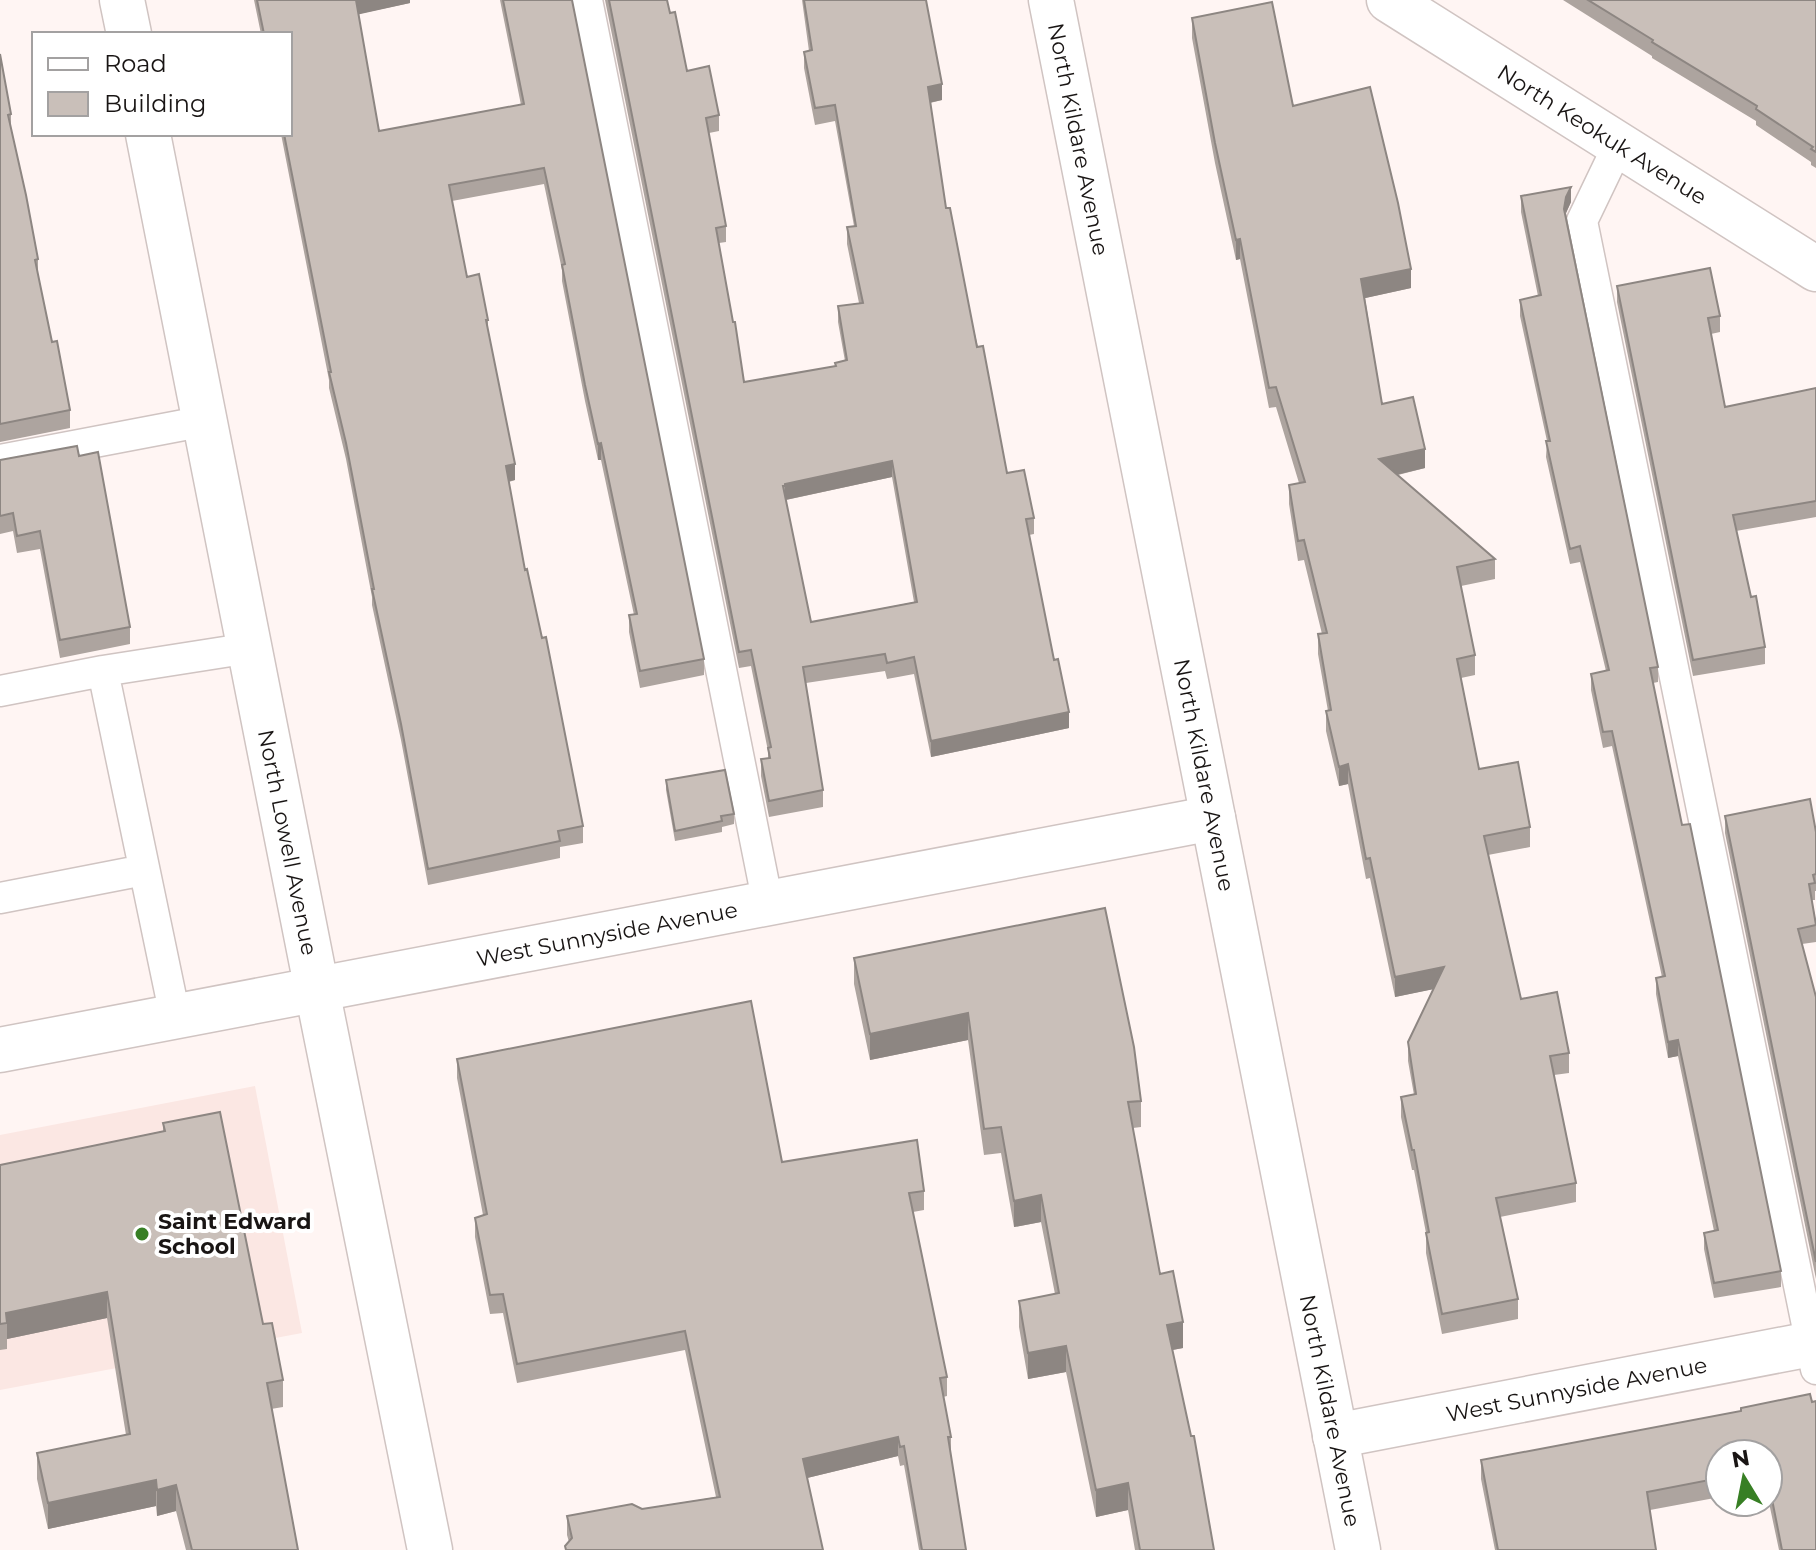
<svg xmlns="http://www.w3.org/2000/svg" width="1816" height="1550" font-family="Montserrat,sans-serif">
  <rect width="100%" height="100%" fill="#fff5f3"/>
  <!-- built -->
  <path fill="#fbe7e3" d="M255 1086 302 1333 0 1390V1135Z"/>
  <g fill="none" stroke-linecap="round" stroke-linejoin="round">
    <!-- lane casing -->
    <g stroke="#d0c4c2" stroke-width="33">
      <path id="lane" d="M587 0 768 904
        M1619 144 1582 221 1816 1369
        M0 460 205 421
        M103 671 250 648
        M0 691 103 671 175 1016
        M0 898 144 870"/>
    </g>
    <!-- street casing -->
    <g stroke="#d0c4c2" stroke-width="47">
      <g id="street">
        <path d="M122 0 129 34"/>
        <path id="s1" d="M1051 0 1358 1550"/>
        <path id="s2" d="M1389 0 1816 269"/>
        <path id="s3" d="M148 134 317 990 430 1550"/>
        <path id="s4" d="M0 1050 1213 818"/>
        <path id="s5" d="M1335 1436 1816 1343"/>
      </g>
    </g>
    <!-- lane -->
    <use href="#lane" stroke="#fff" stroke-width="30"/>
    <!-- street -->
    <use href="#street" stroke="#fff" stroke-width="44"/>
  </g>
  <!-- wall -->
  <path fill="#ada49f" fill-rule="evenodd" d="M254 0H410V3L358 14 379 131 521 105 500 0H572L704 659V675L640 688 629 632V615H634L601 460H598L585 401 562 281V270L544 184 452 201 467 277 488 320V330L515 480 509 482 525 570 583 826V843L560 847V858L428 885 401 740 372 605V597L346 459 329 388V380L281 134H279H290V34H261Z
    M605 0H667L670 13 687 71 719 115V131L709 133 726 226V242L719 243 744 382 835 366V363L845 361 838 322V306L859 303 847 244V227L854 226 835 121 815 125 804 68V52L809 51 802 0H926L942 100 930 103 946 208 1007 473 1034 518V534L1029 535 1054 660 1069 728 931 757 914 674 887 679 885 671 806 683 823 790V807L769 817 761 776V759L768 758V751L751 666 739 668ZM892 477 914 602 811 622 786 500Z
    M1563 0H1816V168L1811 165V162L1756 125V121L1652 58V56Z
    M1192 18 1293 106 1411 288 1365 298 1382 404 1425 468 1398 475 1495 559V579L1461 586 1475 655V675L1461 678 1479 769 1530 827V847L1488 855 1521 999 1569 1053V1073L1554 1075 1576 1183V1202L1500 1217 1518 1299V1319L1442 1334 1426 1253V1233L1414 1170H1412L1401 1117V1097L1414 1095 1408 1061V1042L1433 989 1395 997 1370 878 1366 879 1348 784 1339 786 1326 731V711H1328L1318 654V634H1322L1304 560 1298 561 1289 504V485L1299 483 1276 407 1269 408 1240 259 1236 260 1215 163 1192 38Z
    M0 54 11 114V128L38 259V274L52 342 70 410V428L0 442Z
    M1521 196 1571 202 1566 213 1658 667V682L1653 683 1682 825 1781 1271V1287L1714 1298 1704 1249V1233L1714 1231 1678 1056 1668 1058 1656 994V978L1662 977 1612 746 1603 748 1591 690V674L1606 671 1580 562 1570 564 1546 457 1547 441 1520 316V300L1538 296 1521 212Z
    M1617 286 1720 316V332L1711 334 1725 407 1816 388V517L1736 531 1751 597 1765 647V664L1693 676 1617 302Z
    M79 456 130 627V644L60 658 40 549 17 553 13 531 0 534V460Z
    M666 780 734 814V824L722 827V832L675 841 666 790Z
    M1725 816 1816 832V891H1815V900H1812L1816 922V942L1802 944 1816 997V1279L1725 833Z
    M854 958 1141 1101V1127L1133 1128 1160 1274 1183 1348 1172 1350 1214 1550H1135L1128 1510 1096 1517 1066 1372 1028 1379 1019 1327V1301L1055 1294 1041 1222 1014 1227 1001 1153 984 1155 968 1040 870 1060 854 984Z
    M457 1059 782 1162 924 1191V1210L913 1212 947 1377V1396L943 1397 951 1437V1456L966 1550H919L904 1465 900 1466 898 1456 807 1478 823 1550H565V1546L569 1542 567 1535V1516L642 1509 716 1497 685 1350 517 1383 503 1313 490 1314 475 1237V1218L483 1215 457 1078Z
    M163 1123 263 1324 283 1380V1407L271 1409 298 1550H186L176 1511 157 1516 156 1506 48 1529 37 1479V1453L126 1435 107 1318 7 1339V1349L0 1350V1165L163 1131Z
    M1812 1402 1816 1550H1779L1768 1498V1454H1720V1497L1650 1510 1656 1550H1495L1481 1479V1460L1741 1412V1408Z"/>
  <!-- shaded-wall -->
  <path fill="#8d8682" d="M356 0H410V3L356 15Z
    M942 84V100L928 103V87Z
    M1571 187V202L1566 213 1564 209 1566 197Z
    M1240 239V259L1236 260V240Z
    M1411 269V288L1361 299V279Z
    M601 443V460H598V444Z
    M1425 449V468L1379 479V459Z
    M892 461V477L785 500V484Z
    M515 464V480L506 482V466Z
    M1069 712V728L931 757V741Z
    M1348 764V784L1339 786V767Z
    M1444 967V987L1395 997V977Z
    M968 1013V1040L870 1060V1034Z
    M1678 1040V1056L1668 1058V1042Z
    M1041 1195V1222L1014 1227V1201Z
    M107 1292V1318L7 1339V1323L6 1313Z
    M1183 1322V1348L1167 1351V1325Z
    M1066 1346V1372L1028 1379V1353Z
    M898 1437V1456L803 1479V1459Z
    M156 1480V1506L48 1529V1503Z
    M1128 1483V1510L1096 1517V1490Z
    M176 1485V1511L157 1516V1490Z"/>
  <!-- building -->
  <path fill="#c9bfb9" stroke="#8d8682" stroke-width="2" fill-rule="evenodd" d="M257 0H356L379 131 524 104 503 0H572L704 659 640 671 629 615 637 614 601 443 598 444 585 385 562 265 565 264 544 168 449 185 467 277 479 274 488 320H486L515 464 506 466 525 570 527 569 542 638 546 637 583 826 558 831 560 841 428 869 401 724 372 589H374L346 443 329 372H331L284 134H290V34H264Z
    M609 0H667L670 13 675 12 687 71 709 66 719 115 706 118 726 226 716 228 733 322H735L744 382 836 366 835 363 847 360 838 306 863 303 847 227 856 226 835 105 815 108 804 52 812 50 804 0H926L942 84 928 87 946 208H950L977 347 983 346 1007 473 1024 470 1034 518 1026 519 1054 660 1058 659 1069 712 931 741 914 657 887 663 885 654 803 667 823 790 769 801 761 759 770 758 768 748 771 747 751 650 739 652ZM892 461 917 602 811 622 783 486H785V484Z
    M1588 0H1816V152L1811 149 1813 147 1756 109 1757 106 1652 42 1653 40Z
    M1272 2 1293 106 1370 87 1398 203 1411 269 1361 279 1382 404 1413 397 1425 449 1379 459 1495 559 1457 567 1475 655 1457 659 1479 769 1518 762 1530 827 1484 836 1521 999 1557 992 1569 1053 1550 1056 1576 1183 1496 1198 1518 1299 1442 1314 1426 1233 1429 1232 1414 1150H1412L1401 1097 1416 1094 1408 1042 1444 967 1395 977 1370 858 1366 859 1348 764 1339 767 1326 711 1331 710 1318 634 1327 633 1304 540 1298 541 1289 485 1305 482 1276 387 1269 388 1240 239 1236 240 1215 143 1192 18Z
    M0 54 11 114 8 115 26 195 38 259 35 260 52 342 57 341 70 410 0 424Z
    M1571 187 1566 197 1564 209 1658 667 1650 668 1682 825 1690 824 1781 1271 1714 1283 1704 1233 1718 1230 1678 1040 1668 1042 1656 978 1665 976 1612 731 1603 732 1591 674 1609 670 1580 546 1570 549 1546 441H1550L1520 300 1541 295 1521 196Z
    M1710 268 1720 316 1708 318 1725 407 1816 388V501L1733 515 1751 597 1756 596 1765 647 1693 660 1617 286Z
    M77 446 79 456 98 452 130 627 60 640 40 531 17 536 13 513 0 516V460Z
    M725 770 734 814 721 816 722 821 675 831 666 780Z
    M1810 799 1816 832V874L1813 875 1815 883 1809 884 1816 925 1798 929 1816 997V1262L1725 816Z
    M1105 908 1134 1047 1141 1101 1128 1102 1160 1274 1173 1271 1183 1322 1167 1325 1191 1436H1194L1214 1550H1140L1128 1483 1096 1490 1066 1346 1028 1353 1019 1301 1059 1293 1041 1195 1014 1201 1001 1127 984 1129 968 1013 870 1034 854 958Z
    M751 1001 782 1162 917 1140 924 1191 909 1193 947 1377 940 1378 951 1437H948L966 1550H922L904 1446 900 1447 898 1437 803 1459 823 1550H566L565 1546 572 1538 567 1516 632 1504 642 1509 720 1497 685 1331 517 1364 503 1294 490 1295 475 1218 487 1214 457 1059Z
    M220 1112 263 1324 272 1323 283 1380 267 1383 298 1550H192L176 1485 157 1490 156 1480 48 1503 37 1453 130 1434 107 1292 6 1313 7 1323 0 1324V1165L165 1131 163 1123Z
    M1810 1394 1812 1402 1816 1401V1550H1782L1768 1479V1454H1720V1478L1647 1492 1656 1550H1498L1481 1460 1741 1411V1408Z"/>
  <!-- markers -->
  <circle fill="#377f24" stroke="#fff" stroke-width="3" cx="142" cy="1234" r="8"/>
  <g text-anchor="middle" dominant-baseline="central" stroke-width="8" stroke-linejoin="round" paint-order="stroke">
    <!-- street labels -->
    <g font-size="22" fill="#191514" stroke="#fff">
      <text stroke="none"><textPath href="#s2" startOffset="252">North Keokuk Avenue</textPath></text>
      <text stroke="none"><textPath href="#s1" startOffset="142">North Kildare Avenue</textPath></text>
      <text stroke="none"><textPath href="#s1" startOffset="790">North Kildare Avenue</textPath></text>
      <text stroke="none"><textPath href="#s3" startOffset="722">North Lowell Avenue</textPath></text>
      <text stroke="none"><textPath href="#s4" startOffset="618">West Sunnyside Avenue</textPath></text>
      <text stroke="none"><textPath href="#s5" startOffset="246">West Sunnyside Avenue</textPath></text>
      <text stroke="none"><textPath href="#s1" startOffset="1438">North Kildare Avenue</textPath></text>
    </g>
    <!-- poi labels -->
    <g font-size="22" font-weight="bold" fill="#191514" stroke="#fff" text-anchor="start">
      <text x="158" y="1221">Saint Edward<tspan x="158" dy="25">School</tspan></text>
    </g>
  </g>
  <!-- legend -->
  <rect x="32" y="32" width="260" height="104" fill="#ffffff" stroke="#a3a1a1" stroke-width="2"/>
  <rect x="48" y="58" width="40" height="12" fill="#ffffff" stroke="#a3a1a1" stroke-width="2"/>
  <text x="104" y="72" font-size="24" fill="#191514">Road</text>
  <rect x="48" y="92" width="40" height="24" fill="#c9bfb9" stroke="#a3a1a1" stroke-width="2"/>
  <text x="104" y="112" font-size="24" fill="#191514">Building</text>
  <!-- north arrow -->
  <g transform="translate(1744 1478) rotate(350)"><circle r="38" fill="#ffffff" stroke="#a3a1a1" stroke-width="2"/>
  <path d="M0-6L14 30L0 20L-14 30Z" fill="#377f24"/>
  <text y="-12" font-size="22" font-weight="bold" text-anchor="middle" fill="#191514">N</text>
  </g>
</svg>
